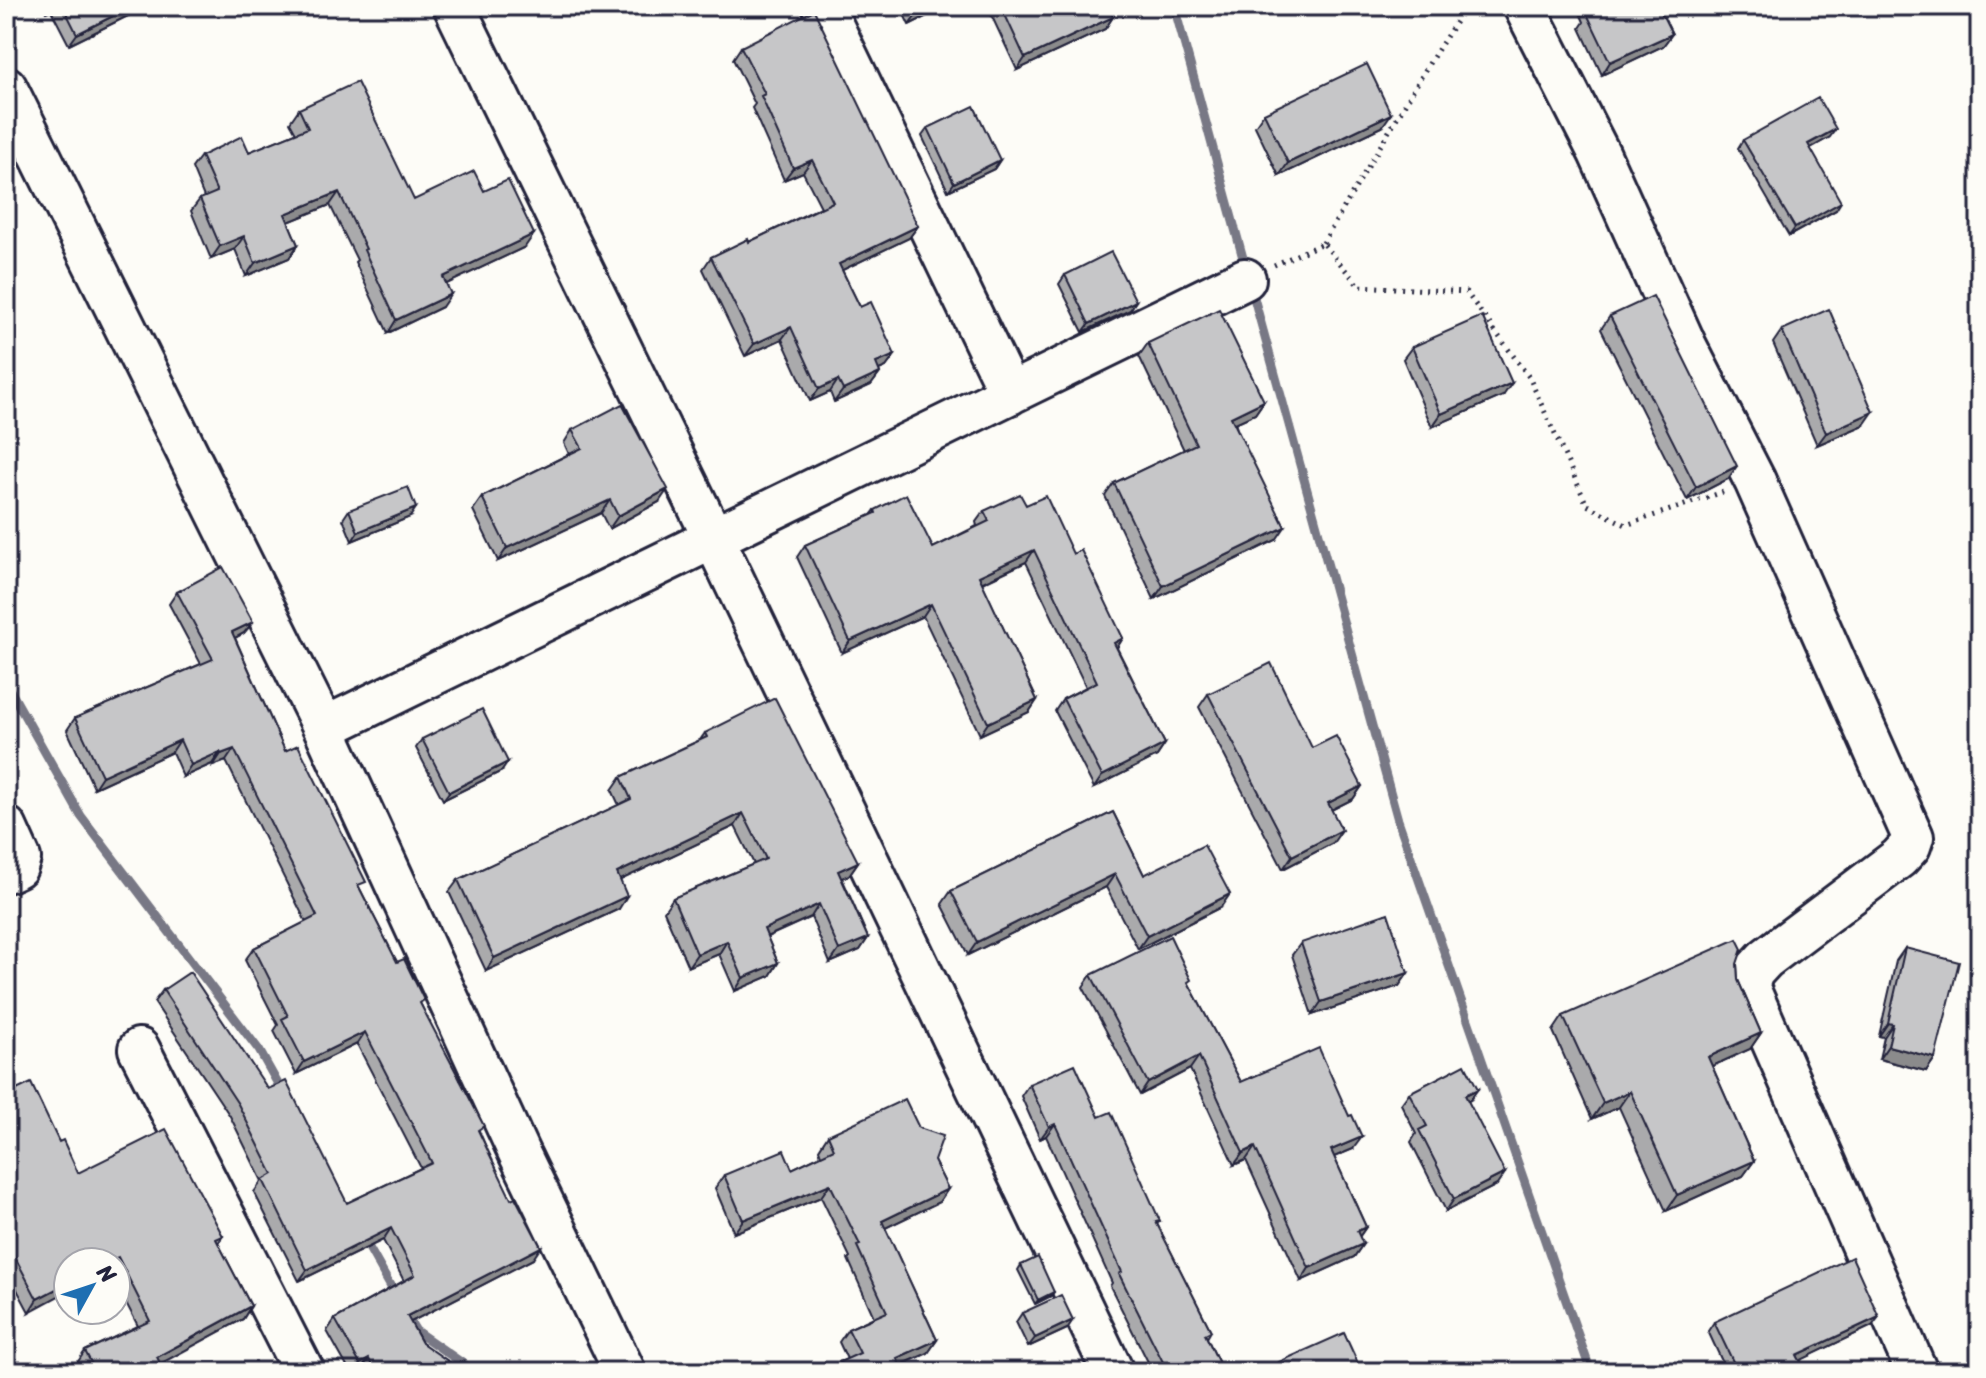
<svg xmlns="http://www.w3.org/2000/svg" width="1986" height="1378" font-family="Sriracha,sans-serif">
  <rect width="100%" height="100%" fill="#fdfcf7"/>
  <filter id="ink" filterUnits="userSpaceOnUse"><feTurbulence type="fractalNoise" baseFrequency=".0125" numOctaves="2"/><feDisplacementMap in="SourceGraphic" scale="16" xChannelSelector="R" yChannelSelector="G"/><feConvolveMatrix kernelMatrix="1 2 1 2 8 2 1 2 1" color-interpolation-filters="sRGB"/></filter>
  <g filter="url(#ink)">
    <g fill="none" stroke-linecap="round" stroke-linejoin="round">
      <!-- stream -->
      <path stroke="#787885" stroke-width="9" d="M1174 6 1246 269
        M1251 287 1398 820 1591 1372
        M6 683 81 816 259 1050 283 1093
        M364 1239 396 1296
        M405 1313 416 1331 475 1372"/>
      <!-- minor casing -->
      <g stroke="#22223b" stroke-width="46">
        <path id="minor" d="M454 6 714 539 1113 1372
          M823 6 1010 394
          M1524 6 1599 153 1686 346 1755 481 1913 837 1910 846 1899 858 1765 959 1753 972 1748 986 1917 1372
          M6 87 324 728
          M6 827 20 858 17 867 6 872
          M139 1049 304 1372
          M625 1372 519 1153 324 728 1245 279"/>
      </g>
      <!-- path -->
      <path stroke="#22223b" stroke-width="5" stroke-dasharray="2 6" stroke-linecap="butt" d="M1323 243 1430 62 1466 6
        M1274 265 1323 243 1359 286 1466 292 1529 377 1587 505 1626 525 1723 492"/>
      <!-- minor -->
      <use href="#minor" stroke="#fdfcf7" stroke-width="40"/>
    </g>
    <!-- wall -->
    <path fill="#aaaaac" stroke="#22223b" stroke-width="2" d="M42 6H148L69 45 51 10 46 12Z
      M900 6H947L909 25Z
      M987 6H1108L1113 17 1105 29 1017 70Z
      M1266 6H1287L1270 14Z
      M1577 6H1658L1672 34 1663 46 1602 75 1580 28 1584 22Z
      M741 47 918 226 909 238 842 270 860 307 895 355 886 367 879 370 880 373 871 385 834 402 830 392 810 401 782 339 745 356 703 269 711 257 749 242 821 207 803 172 784 180 752 108 755 104 733 59Z
      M299 109 414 200 484 191 525 247 446 284 442 307 388 333 355 262 357 260 330 205 288 222 298 245 289 258 246 276 235 249 211 259 191 211 200 199 204 197 192 168 201 156 249 152 296 133 290 122Z
      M1264 113 1382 127 1279 176 1255 126Z
      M928 128 1000 160 994 169 948 191 922 136Z
      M1830 137 1810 148 1836 210 1789 236 1738 148 1743 140Z
      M1065 275 1136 301 1130 310 1083 332 1059 284Z
      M1610 316 1728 479 1687 500 1601 329Z
      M1782 330 1864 425 1817 445 1773 343Z
      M1148 343 1264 401 1255 414 1235 423 1276 540 1154 599 1105 496 1114 483 1184 450 1139 356Z
      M1412 347 1503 396 1432 427 1403 359Z
      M572 430 659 502 609 529 601 513 498 561 473 510 482 497 569 454 564 443Z
      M1026 505 1073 554 1123 638 1117 648 1165 744 1157 756 1094 788 1055 711 1063 699 1086 687 1026 562 982 583 1037 700 1029 712 980 735 923 616 842 653 797 557 805 545 871 515 875 510 933 548 977 526 976 522 984 511Z
      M349 510 410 517 352 541 343 519Z
      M177 592 253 622 244 633 235 638 285 751 360 889 397 962 421 1005 480 1133 533 1259 410 1322 422 1343 455 1372H361L360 1371 350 1372 327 1331 335 1319 404 1281 383 1240 299 1281 254 1192 262 1181 230 1116 154 1002 163 990 268 1089 347 1203 421 1168 357 1044 296 1074 274 1031 278 1025 245 960 254 948 306 922 226 761 213 766 212 764 183 777 172 752 94 788 67 730 75 718 201 664 169 604Z
      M1208 694 1312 748 1362 786 1353 799 1331 810 1333 843 1283 869 1199 707Z
      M705 733 858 862 849 875 842 878 868 938 860 950 830 963 811 917 767 937 778 963 770 976 735 991 719 954 688 967 664 911 673 898 754 864 735 826 620 880 619 909 486 971 449 892 458 880 619 805 612 790 621 777 700 740Z
      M422 739 502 771 443 800 416 748Z
      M1113 812 1144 875 1221 907 1138 949 1106 887 968 955 942 904 951 891Z
      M1301 943 1408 973 1399 986 1312 1015 1292 955Z
      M1905 948 1935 1058 1926 1071 1879 1059 1884 1037 1879 1036 1896 961Z
      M1737 964 1738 980 1761 1033 1750 1049 1712 1066 1754 1161 1743 1176 1666 1211 1619 1107 1592 1119 1553 1031 1563 1016Z
      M1091 975 1189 984 1241 1082 1353 1149 1334 1157 1366 1227 1359 1237 1363 1244 1354 1257 1301 1281 1246 1160 1234 1165 1190 1069 1140 1095 1083 987Z
      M1029 1084 1099 1117 1160 1221 1157 1224 1211 1331 1207 1338 1223 1372H1153L1110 1286 1112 1283 1046 1136 1040 1139 1021 1096Z
      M1409 1093 1470 1100 1468 1101 1497 1185 1446 1211 1411 1142 1416 1134 1401 1104Z
      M6 1095 59 1142 78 1173 223 1236 218 1243 251 1306 243 1319 160 1363 164 1372H81L77 1363 85 1351 138 1326 116 1283V1262H68L29 1312 6 1269Z
      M828 1135 934 1161 948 1189 939 1202 885 1228 937 1340 928 1353 900 1366 903 1372H833L840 1362 847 1359 839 1342 848 1329 874 1317 848 1259 850 1257 821 1197 734 1233 715 1188 724 1175 792 1169 821 1155 819 1149Z
      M1021 1265 1054 1292 1051 1296 1035 1304 1018 1270Z
      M1022 1313 1067 1329 1028 1347 1016 1322Z
      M1714 1322 1872 1326 1800 1360 1806 1372H1727L1708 1331Z
      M1279 1362 1362 1372H1272Z"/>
    <!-- shaded-wall -->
    <path fill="#8b8b8c" stroke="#22223b" stroke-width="2" d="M133 6H148L69 45 77 34Z
      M932 6H947L909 25 918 13Z
      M1275 6H1287L1270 14Z
      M1113 17 1105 29 1017 70 1025 58Z
      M1672 34 1663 46 1602 75 1610 62Z
      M1391 114 1382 127 1279 176 1288 163Z
      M1836 129 1830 137 1802 153 1808 144Z
      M812 160 803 172 784 180 793 168Z
      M1000 160 994 169 948 191 954 183Z
      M339 192 330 205 276 227 285 214Z
      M1841 202 1836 210 1789 236 1795 228Z
      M918 226 909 238 830 276 839 264Z
      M534 234 525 247 434 290 443 277Z
      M244 236 235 249 211 259 220 246Z
      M298 245 289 258 246 276 255 263Z
      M451 294 442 307 388 333 396 320Z
      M1136 301 1130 310 1083 332 1089 324Z
      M791 327 782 339 745 356 754 344Z
      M895 355 886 367 867 375 876 363Z
      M880 373 871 385 834 402 843 390Z
      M838 380 830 392 810 401 819 389Z
      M1512 383 1503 396 1432 427 1441 414Z
      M1264 401 1255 414 1222 429 1231 417Z
      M1873 412 1864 425 1817 445 1826 433Z
      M1737 466 1728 479 1687 500 1696 487Z
      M668 489 659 502 609 529 618 516Z
      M610 500 601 513 498 561 507 548Z
      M416 508 410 517 352 541 358 532Z
      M1285 527 1276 540 1154 599 1163 586Z
      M1034 550 1026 562 970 588 979 576Z
      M931 604 923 616 842 653 850 641Z
      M253 622 244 633 224 644 232 632Z
      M1123 638 1115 650 1114 643Z
      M1037 700 1029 712 980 735 988 723Z
      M180 740 172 752 94 788 102 776Z
      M1165 744 1157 756 1094 788 1102 776Z
      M234 749 226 761 213 766 221 754Z
      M220 752 212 764 183 777 191 765Z
      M508 762 502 771 443 800 449 792Z
      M1362 786 1353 799 1319 816 1328 803Z
      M743 813 735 826 608 886 617 873Z
      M1342 830 1333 843 1283 869 1292 856Z
      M858 862 849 875 830 883 838 871Z
      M1115 874 1106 887 968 955 977 942Z
      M1230 894 1221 907 1138 949 1147 936Z
      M627 896 619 909 486 971 494 958Z
      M819 904 811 917 755 942 764 929Z
      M868 938 860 950 830 963 839 950Z
      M727 941 719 954 688 967 697 954Z
      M778 963 770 976 735 991 743 978Z
      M1408 973 1399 986 1312 1015 1321 1002Z
      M1888 1023 1893 1024 1884 1037 1879 1036Z
      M365 1032 357 1044 296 1074 304 1062Z
      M1761 1033 1750 1049 1697 1073 1708 1057Z
      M1888 1046 1935 1058 1926 1071 1879 1059Z
      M1199 1056 1190 1069 1140 1095 1148 1083Z
      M1478 1089 1470 1100 1456 1107 1465 1095Z
      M1630 1091 1619 1107 1592 1119 1603 1103Z
      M1055 1124 1046 1136 1040 1139 1049 1127Z
      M1362 1137 1353 1149 1322 1162 1331 1150Z
      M1255 1147 1246 1160 1234 1165 1243 1153Z
      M1754 1161 1743 1176 1666 1211 1677 1195Z
      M1505 1173 1497 1185 1446 1211 1454 1199Z
      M830 1184 821 1197 734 1233 743 1220Z
      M948 1189 939 1202 873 1234 882 1221Z
      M1366 1227 1357 1240V1231Z
      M391 1228 383 1240 299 1281 307 1270Z
      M1363 1244 1354 1257 1301 1281 1309 1268Z
      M541 1247 533 1259 399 1328 407 1316Z
      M68 1283V1291L29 1312 37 1299Z
      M1054 1292 1051 1296 1035 1304 1038 1300Z
      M251 1306 243 1319 149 1370 157 1357Z
      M1879 1317 1872 1326 1791 1365 1797 1355Z
      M1073 1320 1067 1329 1028 1347 1035 1338Z
      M937 1340 928 1353 887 1371 897 1358Z
      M369 1359 360 1371 354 1372 360 1364Z"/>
    <!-- building -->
    <path fill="#c6c6c8" stroke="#22223b" stroke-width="2" d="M63 6H133L77 34Z
      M914 6H932L918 13Z
      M1001 6H1108L1113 17 1025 58Z
      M1590 6H1658L1672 34 1610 62 1588 16 1594 13Z
      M814 10 918 226 839 264 860 307 871 302 895 355 876 363 880 373 843 390 838 380 819 389 791 327 754 344 711 257 748 239 749 242 833 202 812 160 793 168 761 96 765 94 741 47Z
      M1367 64 1391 114 1288 163 1264 113Z
      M357 82 414 200 474 171 484 191 508 180 534 234 443 277 451 294 396 320 364 250 366 249 339 192 285 214 298 245 255 263 244 236 220 246 200 199 217 192 201 156 242 136 249 152 308 128 299 109Z
      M1818 98 1836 129 1808 144 1841 202 1795 228 1743 140Z
      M974 106 1000 160 954 183 928 128Z
      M1111 252 1136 301 1089 324 1065 275Z
      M1653 296 1737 466 1696 487 1610 316Z
      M1219 309 1264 401 1231 417 1285 527 1163 586 1114 483 1196 444 1148 343Z
      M1829 309 1873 412 1826 433 1782 330Z
      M1482 316 1512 383 1441 414 1412 347Z
      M622 404 668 489 618 516 610 500 507 548 482 497 582 448 572 430Z
      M408 487 416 508 358 532 349 510Z
      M906 494 933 548 989 521 984 511 1020 494 1026 505 1046 496 1073 554 1081 550 1123 638 1114 643 1165 744 1102 776 1063 699 1097 682 1034 550 979 576 1037 700 988 723 931 604 850 641 805 545 876 513 875 510Z
      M223 567 253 622 232 632 285 751 298 745 366 882 358 885 397 962 404 959 424 1000 420 1003 484 1126 478 1130 511 1199 515 1197 541 1247 407 1316 422 1343 458 1368 451 1372H375L369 1359 360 1364 335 1319 415 1275 391 1228 307 1270 263 1180 273 1174 238 1104 163 990 190 972 268 1089 286 1081 347 1203 432 1163 365 1032 304 1062 282 1019 288 1016 254 948 317 916 234 749 221 754 220 752 191 765 180 740 102 776 75 718 213 659 177 592Z
      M1271 663 1312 748 1336 736 1362 786 1328 803 1342 830 1292 856 1208 694Z
      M775 698 858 862 838 871 868 938 839 950 819 904 764 929 778 963 743 978 727 941 697 954 673 898 766 859 743 813 617 873 627 896 494 958 458 880 631 799 621 777 707 737 705 733Z
      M482 709 508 762 449 792 422 739Z
      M1113 812 1144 875 1204 845 1230 894 1147 936 1115 874 977 942 951 891Z
      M1388 913 1408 973 1321 1002 1301 943Z
      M1170 936 1191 980 1188 982 1241 1082 1319 1048 1349 1116 1352 1115 1362 1137 1331 1150 1366 1227 1357 1231 1363 1244 1309 1268 1255 1147 1243 1153 1199 1056 1148 1083 1091 975Z
      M1737 939 1742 949 1737 964 1738 980 1761 1033 1708 1057 1754 1161 1677 1195 1630 1091 1603 1103 1563 1016Z
      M1905 948 1959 962 1935 1058 1888 1046 1893 1024 1888 1023Z
      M1075 1064 1099 1117 1111 1112 1160 1221 1156 1222 1211 1331 1205 1334 1223 1372H1154L1165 1366 1119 1274 1122 1272 1055 1124 1049 1127 1029 1084Z
      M1465 1064 1478 1089 1465 1095 1505 1173 1454 1199 1419 1130 1427 1126 1409 1093Z
      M31 1083 59 1142 63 1140 78 1173 166 1129 223 1236 216 1239 251 1306 157 1357 164 1372H96L85 1351 150 1321 118 1257 108 1262H68V1283L37 1299 6 1240V1095Z
      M905 1099 919 1128 943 1136 934 1161 948 1189 882 1221 937 1340 897 1358 903 1372H845L840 1362 860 1353 848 1329 887 1312 857 1246 860 1245 830 1184 743 1220 724 1175 784 1150 792 1169 834 1149 828 1135Z
      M1038 1257 1054 1292 1038 1300 1021 1265Z
      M1852 1257 1879 1317 1797 1355 1806 1372H1738L1714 1322Z
      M1061 1295 1073 1320 1035 1338 1022 1313Z
      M1344 1333 1362 1372H1284L1279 1362Z
      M6 1349 17 1372H6Z"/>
  </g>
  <!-- margin -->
  <rect width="1986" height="1378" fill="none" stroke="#fdfcf7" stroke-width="32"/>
  <rect x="16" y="16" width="1954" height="1346" fill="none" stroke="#22223b" stroke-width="3" filter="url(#ink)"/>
  <!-- north arrow -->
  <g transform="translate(92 1286) rotate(50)"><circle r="38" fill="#fdfcf7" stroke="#a5a5ac" stroke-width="2"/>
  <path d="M0-6L14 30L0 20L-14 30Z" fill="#1f6fb2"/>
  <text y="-12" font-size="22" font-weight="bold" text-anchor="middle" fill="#22223b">N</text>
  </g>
</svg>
